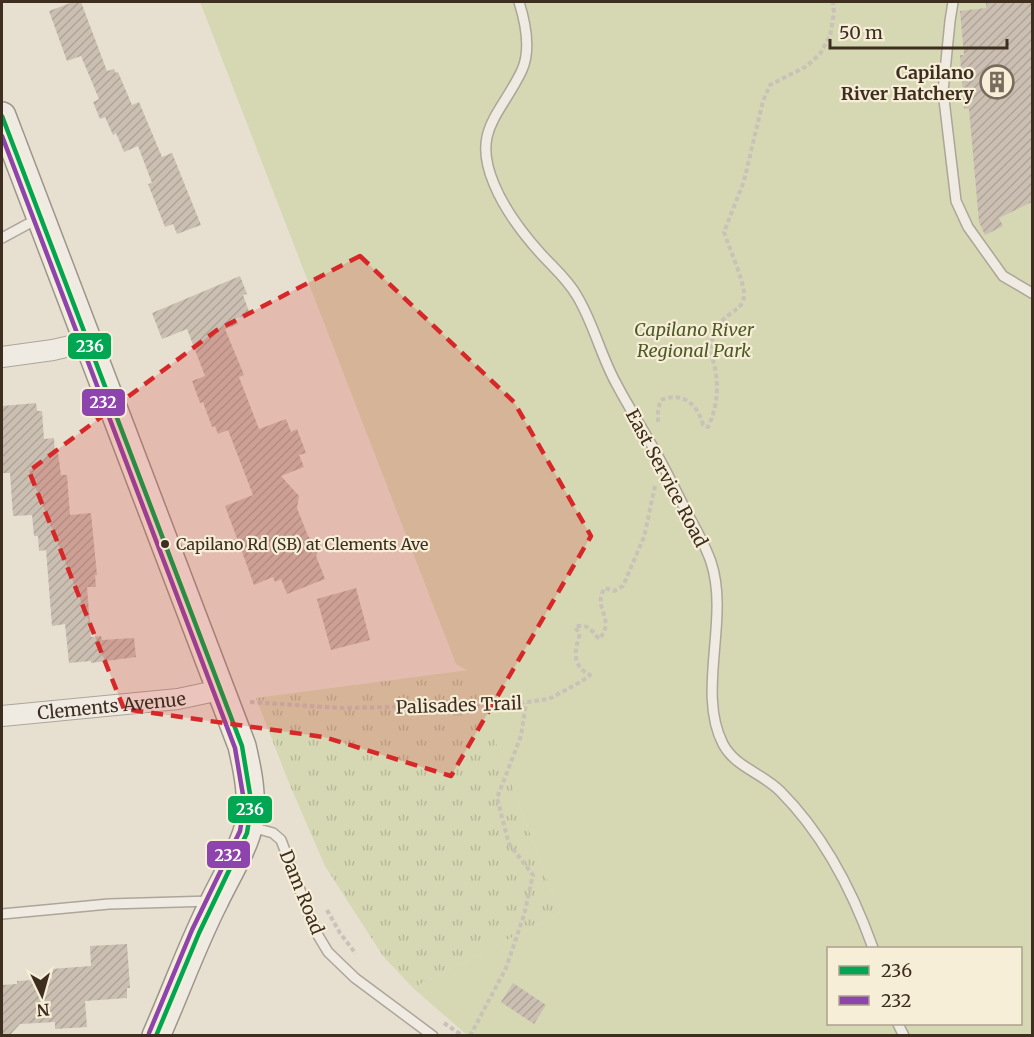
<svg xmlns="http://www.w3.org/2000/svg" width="1034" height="1037" font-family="Merriweather,serif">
  <defs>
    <pattern id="grass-tufts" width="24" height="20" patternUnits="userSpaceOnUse" patternTransform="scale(1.5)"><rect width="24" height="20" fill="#d6d7b3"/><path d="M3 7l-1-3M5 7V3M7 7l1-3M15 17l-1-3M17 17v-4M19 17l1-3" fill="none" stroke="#b9b99a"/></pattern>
    <pattern id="building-hatch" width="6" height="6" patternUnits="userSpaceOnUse" patternTransform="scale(1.5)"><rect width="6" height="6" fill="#cbbfb2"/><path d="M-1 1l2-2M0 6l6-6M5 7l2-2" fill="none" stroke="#afa499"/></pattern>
  </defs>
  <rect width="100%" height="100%" fill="#e7e0d1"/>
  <!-- grass -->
  <path fill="url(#grass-tufts)" d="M469 670 560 913 413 988 383 956 325 866 289 783 256 698Z"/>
  <!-- park -->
  <path fill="#d6d7b3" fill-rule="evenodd" d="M200 2H1032V1035H467L413 988 560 913 469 671 456 664ZM828 948H1020V1024H828Z"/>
  <!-- building -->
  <path fill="url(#building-hatch)" d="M73 2H81L107 71 114 69 116 73 118 72 132 105 139 102 162 157 172 153 201 225 177 234 173 224 165 227 148 184 152 183 138 146 124 152 116 133 113 135 105 117 100 119 93 102 99 99 81 56 67 61 49 11Z
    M986 2H1032V202L999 218 1003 226 985 235 979 222 969 109H964L960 55H964L960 11 986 8Z
    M240 276 247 294 243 295 250 314 236 319 238 324 225 329 244 375 239 377 259 429 286 419 291 432 297 429 306 453 299 455 304 467 281 476 299 496 297 508 308 536 320 548 316 556 325 579 287 594 281 579 275 582 273 577 254 585 245 560 225 506 253 495 228 430 218 434 215 426 212 427 203 402 200 403 192 381 205 376 187 329 162 339 152 313Z
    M36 403 37 411H42L44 439 54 438 55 453H58L61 475H67L70 515 91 513 97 575H95L96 587H87L91 637 101 636 102 640 134 638 136 657 91 663V661L69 663 65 624 52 626 46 550 39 551 38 536H34L32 515 13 516 10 473H2V406Z
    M356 588 370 640 331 650 317 599Z
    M127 944 130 988H127V998L85 1001 87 1027 55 1029V1022L20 1024 10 1035H2V985L17 984V981L52 979 51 969 91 966 90 946Z
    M513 983 546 1005 534 1024 501 1002Z"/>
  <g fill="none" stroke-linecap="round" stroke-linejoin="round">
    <!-- service casing -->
    <g stroke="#ada599" stroke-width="12">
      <path id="service" d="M519 2C525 21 531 50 522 70 501 115 471 130 494 184 505 211 523 234 542 255 555 269 568 280 577 296 594 324 601 357 617 385 629 408 643 429 655 451 666 470 675 489 685 509 694 526 705 544 711 562 730 619 696 692 723 744 735 767 762 773 780 791 823 834 853 892 873 948
        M953 2 950 21 943 91 956 201 968 227 1003 276 1032 293
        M2 238 39 218
        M252 827 273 833 281 840 316 932 328 952 355 978 433 1036
        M2 914 109 904 212 901
        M898 1024 904 1036"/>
    </g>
    <!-- minor casing -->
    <g stroke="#ada599" stroke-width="22">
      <g id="minor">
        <path d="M2 357 53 350 87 342"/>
        <path id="s1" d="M2 716 178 699 220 690"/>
      </g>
    </g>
    <!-- secondary casing -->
    <g stroke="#9c958a" stroke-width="30">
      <path id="secondary" d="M2 116 242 746C248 772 253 797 249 824 245 846 225 879 215 900 193 943 176 991 156 1036"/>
    </g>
    <!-- path -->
    <path stroke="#c8c2b9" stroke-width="4" stroke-dasharray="4.5 3" stroke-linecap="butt" d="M658 422V409L661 400C682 391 698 404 703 425L708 427C717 408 719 389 715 368 713 360 710 349 712 341 714 332 719 323 726 317 734 310 745 307 744 293 743 278 729 248 724 232L744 181 763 101 770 85 807 66 820 54 830 36 834 13 833 2
      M250 702 342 708 504 705 549 699 582 681 590 675C572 666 574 651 580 634L575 627C588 623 591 630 599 639 617 619 591 607 605 588L614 591 623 586 644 537 655 486
      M327 910 340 933 356 954
      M444 1023 463 1036
      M470 1036 506 968 524 915 533 875 509 844 497 798 521 736 526 703"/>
    <!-- service -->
    <use href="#service" stroke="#efebe3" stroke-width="9"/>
    <!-- minor -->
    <use href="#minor" stroke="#efebe3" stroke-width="20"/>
    <!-- secondary -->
    <use href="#secondary" stroke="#efebe3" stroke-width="27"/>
    <!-- bus-1 casing -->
    <g stroke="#f7eed8" stroke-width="9">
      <path id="bus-1" d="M2 116 242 746 250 794V814L247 833 199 933 156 1036"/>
    </g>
    <!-- bus-2 casing -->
    <g stroke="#f7eed8" stroke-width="9">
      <path id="bus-2" d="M2 136 235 748 243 795V813L240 831 192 930 149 1033"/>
    </g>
    <!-- bus-1 -->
    <use href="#bus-1" stroke="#00a651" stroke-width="4.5"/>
    <!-- bus-2 -->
    <use href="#bus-2" stroke="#8e44ad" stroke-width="4.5"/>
  </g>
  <!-- marked area -->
  <path fill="#d62828" fill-opacity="0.2" stroke="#d62828" stroke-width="4.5" stroke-dasharray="12 8" stroke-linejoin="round" d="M360 256 514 402 591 536 451 776 324 737 124 709 29 471 217 330Z"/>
  <!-- icons -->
  <defs>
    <g id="building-ring" transform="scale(1.725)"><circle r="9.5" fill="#f7eed8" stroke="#786c5e" stroke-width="1.5"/><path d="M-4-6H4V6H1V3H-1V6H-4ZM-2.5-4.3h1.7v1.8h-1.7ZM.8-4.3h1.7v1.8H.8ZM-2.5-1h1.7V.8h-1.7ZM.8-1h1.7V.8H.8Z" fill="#786c5e"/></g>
  </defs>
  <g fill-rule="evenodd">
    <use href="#building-ring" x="997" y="82"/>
  </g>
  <!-- markers -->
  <circle fill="#3d2e20" stroke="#f7eed8" stroke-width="2" cx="165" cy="544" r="5"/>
  <g text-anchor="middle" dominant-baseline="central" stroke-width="4.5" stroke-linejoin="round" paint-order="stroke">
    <!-- bus labels -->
    <g font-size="16" fill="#3d2e20" stroke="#f7eed8" text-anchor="start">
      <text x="176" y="544">Capilano Rd (SB) at Clements Ave</text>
    </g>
    <!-- poi labels -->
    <g font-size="18" font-weight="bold" fill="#3d2e20" stroke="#f7eed8" text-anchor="end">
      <text x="974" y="72">Capilano<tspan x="974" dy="21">River Hatchery</tspan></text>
    </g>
    <!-- park labels -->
    <g font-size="18" font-style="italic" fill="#4d5a26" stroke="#f7eed8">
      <text x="694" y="329">Capilano River<tspan x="694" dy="21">Regional Park</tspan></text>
    </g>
    <!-- street labels -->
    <g font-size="18" fill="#3d2e20" stroke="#f7eed8">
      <text transform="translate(667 478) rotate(62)">East Service Road</text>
      <text stroke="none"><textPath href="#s1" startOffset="110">Clements Avenue</textPath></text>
      <text transform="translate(459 705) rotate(-2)">Palisades Trail</text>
      <text transform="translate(302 892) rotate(68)">Dam Road</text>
    </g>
  </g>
  <g stroke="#f7eed8" stroke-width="2">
    <rect x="67" y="332" width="45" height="28" rx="6" fill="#00a651"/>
    <rect x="81" y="388" width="45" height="29" rx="6" fill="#8e44ad"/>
    <rect x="227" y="795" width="46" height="29" rx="6" fill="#00a651"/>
    <rect x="206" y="840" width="45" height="29" rx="6" fill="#8e44ad"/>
  </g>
  <g font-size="16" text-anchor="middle" font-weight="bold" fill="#fff">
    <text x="90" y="352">236</text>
    <text x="103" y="408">232</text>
    <text x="250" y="815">236</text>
    <text x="228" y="861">232</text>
  </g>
  <!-- border -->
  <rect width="1034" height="1037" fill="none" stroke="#3d2e20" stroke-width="6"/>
  <!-- legend -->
  <rect x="827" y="947" width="195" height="78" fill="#f7eed8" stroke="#ada18e" stroke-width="1.5"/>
  <rect x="839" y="966" width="30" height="9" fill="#00a651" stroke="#ada18e" stroke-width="1.5"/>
  <text x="881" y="977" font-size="18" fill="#3d2e20">236</text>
  <rect x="839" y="996" width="30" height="9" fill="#8e44ad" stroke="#ada18e" stroke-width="1.5"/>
  <text x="881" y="1007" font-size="18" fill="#3d2e20">232</text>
  <!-- north arrow -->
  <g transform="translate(42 995) rotate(175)" stroke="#f7eed8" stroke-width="4.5" paint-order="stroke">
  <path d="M0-4.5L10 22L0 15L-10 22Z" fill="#3d2e20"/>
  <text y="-9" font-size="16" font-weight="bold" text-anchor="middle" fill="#3d2e20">N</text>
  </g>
  <!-- scale -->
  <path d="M830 39v9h177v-9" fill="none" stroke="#3d2e20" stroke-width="3"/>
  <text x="839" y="39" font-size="18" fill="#3d2e20" stroke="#f7eed8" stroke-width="4.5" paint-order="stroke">50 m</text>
</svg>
